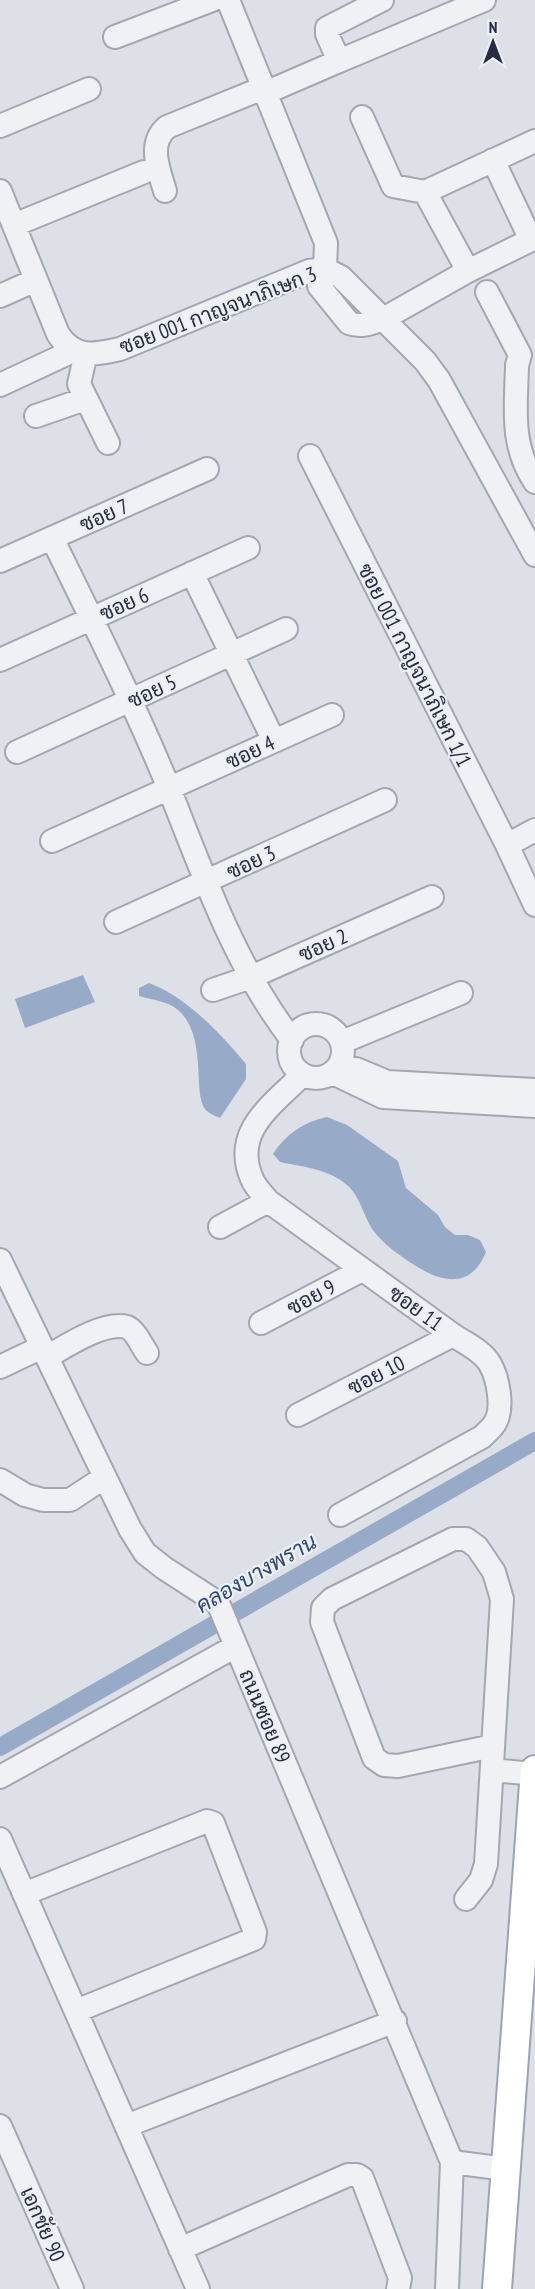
<svg xmlns="http://www.w3.org/2000/svg" width="535" height="2289" font-family="'PT Sans Narrow',Sarabun,sans-serif">
  <rect width="100%" height="100%" fill="#dde0e7"/>
  <!-- water -->
  <path fill="#97abc8" d="M83 975 95 1002 25 1028 15 999Z
    M149 983C188 998 220 1033 246 1064V1079L220 1118C216 1116 210 1114 207 1111 191 1097 209 1037 178 1010 168 1001 152 1000 139 996V988Z
    M327 1117 347 1125 398 1161 406 1188 438 1215 445 1227 455 1235H468L480 1240 486 1252C470 1291 440 1282 411 1263 398 1254 386 1246 376 1234 364 1220 362 1199 348 1186 330 1169 303 1167 280 1162L273 1154C286 1134 303 1122 327 1117Z"/>
  <g fill="none" stroke-linecap="round" stroke-linejoin="round">
    <!-- canal -->
    <path stroke="#97abc8" stroke-width="18" d="M0 1747 535 1441"/>
    <!-- minor casing -->
    <g stroke="#a2a7b1" stroke-width="26">
      <path id="minor" d="M228 0 326 243 325 269
        M382 0 327 28V34L339 61 484 0
        M115 37 212 0
        M265 93 339 61
        M362 117 393 186 425 192
        M0 126 89 89
        M493 160 531 240
        M0 191 58 334C74 359 95 355 120 349L309 271 325 269 341 277 425 361 439 380 535 555
        M165 191C159 170 147 144 167 127L263 88
        M14 225 144 172
        M468 271 425 192 535 141
        M319 286 349 323C361 328 372 323 383 319L468 271 535 238
        M487 292 520 355 517 365C516 408 510 445 535 482
        M0 296 36 280
        M86 353 79 384 108 443
        M0 385 75 350
        M36 416 85 399
        M310 456 507 845 535 830
        M52 538C93 622 135 705 170 791 204 876 235 966 292 1040
        M0 561 207 469
        M192 573 274 741
        M0 660 248 548
        M17 752 286 629
        M52 841 332 715
        M507 845 535 905
        M116 922 385 800
        M213 990 251 977 432 897
        M289 1051a27 27 0 1 1 54 0a27 27 0 1 1-54 0Z
        M342 1042 461 993
        M356 1069 387 1082 535 1090
        M333 1073 383 1097 535 1106
        M302 1075C273 1105 231 1131 252 1179 255 1187 263 1194 268 1201L453 1335C465 1343 483 1351 490 1364 498 1378 504 1408 495 1423 492 1428 486 1433 482 1437L340 1515
        M220 1227 268 1201
        M0 1260 130 1529 145 1553 164 1568 218 1603 452 2162 506 2169
        M261 1323 362 1270
        M47 1357C66 1346 104 1321 127 1327 135 1330 142 1346 147 1353
        M0 1367 42 1347
        M298 1415 453 1335
        M0 1480 25 1495 43 1500H70L105 1477
        M492 1770 535 1774
        M0 1777 236 1646
        M0 1839 198 2289
        M24 1894 207 1821 213 1823 255 1932 254 1939 76 2011
        M466 1899 481 1880 486 1864 502 1599 494 1572 477 1547 466 1539H453L332 1599 323 1608 322 1622 374 1758 384 1765 398 1766 493 1746
        M0 2126 72 2289
        M126 2126 395 2021
        M180 2249 348 2175H357L362 2178 400 2278 398 2289
        M447 2289 452 2162"/>
    </g>
    <!-- major casing -->
    <g stroke="#9ca3b3" stroke-width="32">
      <path id="major" d="M497 2289 535 1770"/>
    </g>
    <!-- minor -->
    <use href="#minor" stroke="#f0f1f5" stroke-width="22"/>
    <!-- major -->
    <use href="#major" stroke="#fff" stroke-width="28"/>
  </g>
  <g text-anchor="middle" dominant-baseline="central" stroke-width="4.5" stroke-linejoin="round" paint-order="stroke">
    <!-- street labels -->
    <g font-size="21" fill="#262d3e" stroke="#eceff5">
      <text transform="translate(218 310) rotate(-21)">ซอย 001 กาญจนาภิเษก 3</text>
      <text transform="translate(104 515) rotate(-24)">ซอย 7</text>
      <text transform="translate(124 604) rotate(-24)">ซอย 6</text>
      <text transform="translate(415 665) rotate(63)">ซอย 001 กาญจนาภิเษก 1/1</text>
      <text transform="translate(152 691) rotate(-25)">ซอย 5</text>
      <text transform="translate(250 752) rotate(-25)">ซอย 4</text>
      <text transform="translate(251 862) rotate(-25)">ซอย 3</text>
      <text transform="translate(323 945) rotate(-24)">ซอย 2</text>
      <text transform="translate(311 1297) rotate(-28)">ซอย 9</text>
      <text transform="translate(416 1308) rotate(36)">ซอย 11</text>
      <text transform="translate(376 1375) rotate(-27)">ซอย 10</text>
      <text transform="translate(265 1716) rotate(67)">ถนนซอย 89</text>
      <text transform="translate(43 2224) rotate(66)">เอกชัย 90</text>
    </g>
    <!-- water labels -->
    <g font-size="22" font-style="italic" fill="#304872" stroke="#eceff5">
      <text transform="translate(256 1573) rotate(-30)">คลองบางพราน</text>
    </g>
  </g>
  <!-- north arrow -->
  <g transform="translate(493 42)" stroke="#eceff5" stroke-width="4.5" paint-order="stroke">
  <path d="M0-4.5L10 22L0 15L-10 22Z" fill="#262d3e"/>
  <text y="-9" font-size="16" font-weight="bold" text-anchor="middle" fill="#262d3e">N</text>
  </g>
</svg>
